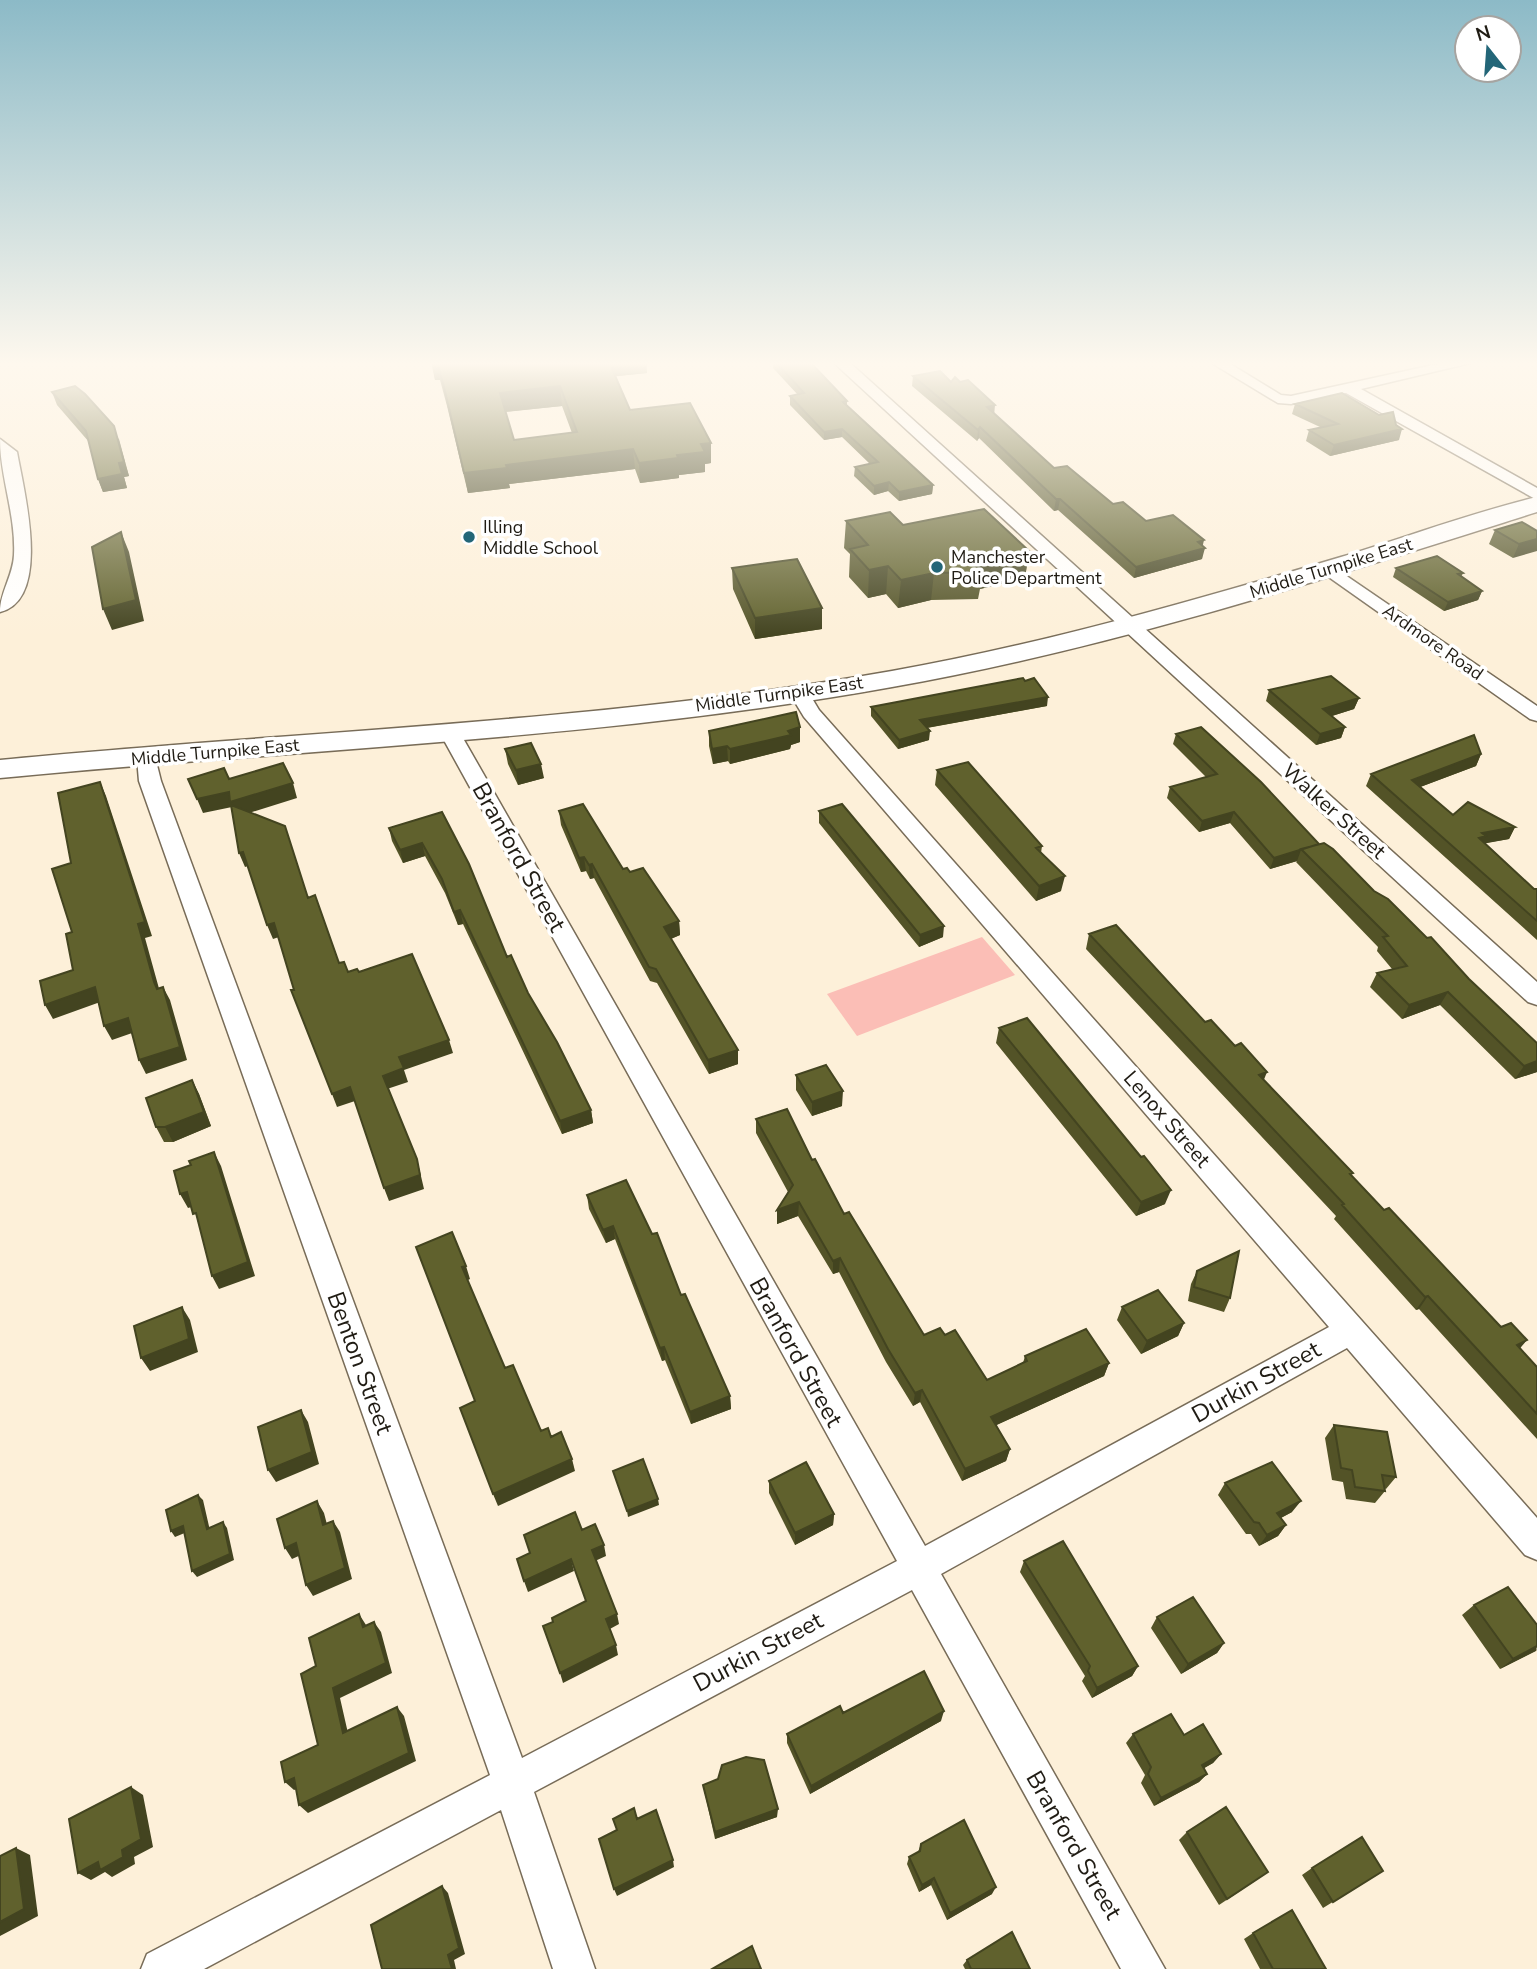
<svg xmlns="http://www.w3.org/2000/svg" width="1537" height="1969" font-family="'Nunito Sans',sans-serif">
  <rect width="100%" height="100%" fill="#fdf0d9"/>
  <!-- green -->
  <path fill="#fbbeb6" d="M982 937 1015 975 857 1036 827 994Z"/>
  <g fill="none" stroke-linecap="round" stroke-linejoin="round">
    <!-- minor casing -->
    <g stroke="#786c58" stroke-width="3">
      <path id="minor" d="M833 362H849L1537 982V1005L1528 1002Z
        M1210 362H1227L1281 395 1291 396 1447 362H1475L1361 389 1537 488V500L1346 393 1291 404 1278 403Z
        M0 439 17 452C23 487 53 599 0 612 0 592 13 576 14 555 16 515 0 477 0 439Z
        M1329 564 1537 706V721L1530 719 1323 573 1320 569 1323 565Z
        M800 688 807 690 819 710 1537 1518V1560L1525 1555 1347 1348 941 1574 1165 1969H1121L912 1590 534 1792 595 1969H553L501 1810 204 1969H141L147 1954 490 1775 139 781 137 758 140 753H154L161 781 522 1758 897 1561 440 733 443 729H457L460 733 925 1546 1329 1327 804 717 790 694Z"/>
    </g>
    <!-- secondary casing -->
    <g stroke="#786c58" stroke-width="3">
      <path id="secondary" d="M1537 497V512C1325 579 1112 648 892 687 598 740 297 749 0 778V760C297 731 597 723 892 671 1044 644 1193 601 1341 557 1407 537 1471 513 1537 497Z"/>
    </g>
    <!-- minor -->
    <use href="#minor" fill="#fff" fill-rule="evenodd"/>
    <!-- secondary -->
    <use href="#secondary" fill="#fff" fill-rule="evenodd"/>
  </g>
  <!-- wall -->
  <path fill="#535327" fill-rule="evenodd" d="M431 362H646L647 373 616 376 630 410 711 443V463L705 464V472L679 475V478L640 483 635 469 509 484 510 488 468 493 447 406 440 380H435ZM562 406 572 433 514 440 505 412Z
    M773 362H776L847 401V405L933 485 932 494 899 501 888 491 874 495 854 476 855 467 870 464 842 437 824 440 790 405V396L798 395 773 368Z
    M913 376 951 382 994 413 1054 468 1113 504 1146 521 1203 546 1202 559 1134 578 1058 510 1054 511 979 438 977 441 912 386Z
    M52 392 119 439 129 476 124 477 127 488 103 492 98 479 89 442 57 405Z
    M1295 404 1399 440 1330 456 1306 441 1309 430 1320 427 1292 414Z
    M846 521 903 525 1029 551 1025 578 980 589 978 599 931 600 898 608 886 594 868 598 849 577 850 554 844 548Z
    M1495 530 1537 531 1513 558 1489 544Z
    M732 568 822 608V629L755 639 733 589Z
    M1396 568 1463 573 1461 577 1482 591 1478 600 1444 611 1393 577Z
    M1269 690 1359 698 1354 709 1332 716 1345 727 1341 738 1316 745 1266 701Z
    M1047 706 927 728 929 740 898 749 871 716V707Z
    M800 727V742L791 745 790 749 730 764 728 761 713 764 709 746V731Z
    M1176 734 1319 844 1537 1072 1515 1079 1440 1005 1402 1019 1370 987 1377 973 1392 969 1377 951 1378 947 1296 862 1297 861 1270 869 1230 823 1199 832 1167 798 1170 787 1206 777 1173 744Z
    M505 749 544 778 518 785 508 764Z
    M1481 754 1476 766 1420 787 1453 815 1515 827 1509 839 1485 843 1534 889H1537V940L1366 786 1371 774Z
    M937 770 1042 846 1041 853 1061 891 1036 901 935 785Z
    M559 811 623 869 630 872 679 921 680 935 671 939 738 1050V1064L709 1074 657 983 650 981 594 878 590 879 586 871 581 872 561 825Z
    M819 811 943 937 919 947 819 823Z
    M442 812 507 957 591 1110 593 1123 562 1134 463 924 458 925 445 893 425 856 403 863 392 841 389 828Z
    M1089 934 1205 1022 1264 1080 1353 1173 1351 1176 1537 1367V1439L1419 1309 1416 1310 1334 1219 1336 1216 1086 949Z
    M999 1028 1165 1204 1136 1216 996 1043Z
    M796 1075 842 1106 812 1116 796 1090Z
    M192 1080 199 1094 211 1126 173 1142H164L156 1127Z
    M756 1119 812 1160 844 1214 924 1335H945L987 1380 1023 1363 1025 1356 1109 1363 1104 1376 996 1425 1010 1449 1006 1461 962 1481 920 1402 913 1406 886 1362 839 1272 833 1274 798 1216 777 1224V1210L788 1192 756 1133Z
    M587 1195 681 1295 730 1396 731 1409 691 1424 665 1360 662 1361 615 1239 606 1243 589 1209Z
    M1197 1271 1230 1298 1224 1312 1188 1301 1191 1284Z
    M1122 1307 1184 1323 1178 1336 1141 1354 1117 1320Z
    M1334 1425 1396 1477 1386 1489 1384 1488 1385 1491 1375 1503 1346 1499 1343 1482 1332 1480 1325 1438Z
    M769 1481 834 1514 833 1525 795 1545 769 1493Z
    M1225 1483 1292 1512 1281 1518 1286 1525 1278 1536 1259 1546 1251 1534H1246L1218 1495Z
    M1024 1561 1138 1666 1132 1676 1092 1698 1082 1681 1085 1676 1020 1572Z
    M1474 1605 1537 1650 1500 1669 1462 1615Z
    M1157 1617 1224 1643 1217 1653 1181 1674 1151 1628Z
    M843 1713 941 1721 810 1794 787 1743V1734Z
    M1133 1734 1184 1735 1221 1754 1213 1763 1204 1768 1207 1774 1199 1782 1154 1806 1141 1783 1145 1775 1126 1743Z
    M703 1785 777 1817 715 1839Z
    M1187 1832 1258 1879 1219 1905 1179 1840Z
    M921 1844 992 1894 947 1920 931 1885 919 1892 907 1864 909 1857 918 1852Z
    M1312 1868 1383 1871 1323 1908 1302 1875Z
    M1253 1933 1326 1969H1260L1244 1939Z
    M967 1960 1030 1969H965L963 1965Z"/>
  <!-- shaded-wall -->
  <path fill="#434420" d="M432 362H437L440 380H435Z
    M608 362H646L647 373 609 377Z
    M560 386 562 406 502 412 500 393Z
    M995 405 994 416 987 407Z
    M114 426 129 476 124 477 127 488 103 492 98 479 119 463Z
    M980 427 979 438 977 441 978 430Z
    M842 429V437L824 440V432Z
    M1402 429 1399 440 1330 456 1334 445Z
    M711 443V463L705 464V472L679 475V478L640 483 639 463 677 455 701 444Z
    M633 449 635 469 509 484 510 488 468 493 464 473 506 465Z
    M889 482 888 491 874 495V486Z
    M933 485 932 494 899 501V492Z
    M1056 499H1060L1058 510 1054 511Z
    M121 532 129 552 144 621 112 630 103 609Z
    M1537 539V551L1513 558 1519 544Z
    M1204 540 1202 549 1205 548 1202 559 1134 578 1136 567 1198 542Z
    M1029 551 1025 578 980 589 982 572 973 563Z
    M888 566 886 594 868 598 869 570Z
    M934 573 931 600 898 608 901 580Z
    M1482 591 1478 600 1444 611 1448 602Z
    M822 608V629L755 639V618Z
    M1048 697 1047 706 920 729V720Z
    M1359 698 1354 709 1319 720 1323 709Z
    M800 727V742L791 745 790 749 730 764V749Z
    M1345 727 1341 738 1316 745 1320 734Z
    M930 731 929 740 898 749 899 740Z
    M727 746 728 761 713 764 712 749Z
    M1481 754 1476 766 1407 792 1412 780Z
    M541 764 544 778 518 785 516 770Z
    M100 782 106 796 152 936 145 938 163 1003 154 982Z
    M293 783 297 798 236 817 232 807 203 813 197 799 229 792Z
    M1234 812 1230 823 1199 832 1202 821Z
    M1515 827 1509 839 1482 844 1473 850 1482 833Z
    M422 843 425 856 403 863 400 850Z
    M1301 850 1297 861 1270 869 1274 858Z
    M243 852 248 866 245 867 239 853Z
    M584 857 586 871 581 872 579 858Z
    M592 864 594 878 590 879 589 865Z
    M1065 876 1061 891 1036 901 1039 886Z
    M460 910 463 924 458 925 454 912Z
    M679 921 680 935 665 941 664 927Z
    M274 923 279 937 273 939 267 925Z
    M944 926 943 937 919 947 920 935Z
    M95 987 103 1001 53 1019 45 1005Z
    M163 987 170 1000 187 1060 146 1074 139 1060Z
    M1448 992 1440 1005 1402 1019 1409 1005Z
    M128 1018 135 1032 112 1040 104 1026Z
    M449 1040 453 1053 404 1070 408 1082 387 1089 383 1076 399 1057Z
    M738 1050V1064L709 1074 708 1060Z
    M1537 1061V1072L1515 1079 1524 1066Z
    M1267 1072 1261 1087 1259 1075Z
    M192 1080 199 1094 211 1126 173 1142 165 1127Z
    M350 1087 355 1101 337 1107 332 1094Z
    M843 1091 842 1106 812 1116V1102Z
    M591 1110 593 1123 562 1134 560 1121Z
    M214 1152 221 1166 255 1276 219 1289 212 1276Z
    M417 1159 424 1189 389 1201 384 1188Z
    M1171 1190 1165 1204 1136 1216 1141 1202Z
    M187 1192 195 1206 188 1208 180 1194Z
    M799 1202 798 1216 777 1224V1210Z
    M613 1226 615 1239 606 1243 603 1230Z
    M840 1258 839 1272 833 1274V1261Z
    M466 1266 470 1279 466 1281 462 1267Z
    M1428 1296 1419 1309 1416 1310 1425 1297Z
    M182 1307 190 1320 198 1352 150 1371 141 1358Z
    M1184 1323 1178 1336 1141 1354 1147 1341Z
    M1527 1340 1516 1353 1517 1345Z
    M664 1347 665 1360 662 1361 660 1348Z
    M1109 1363 1104 1376 988 1429 991 1417Z
    M922 1390 920 1402 913 1406 915 1393Z
    M730 1396 731 1409 691 1424 690 1412Z
    M301 1410 308 1422 319 1464 276 1482 268 1470Z
    M1010 1449 1006 1461 962 1481 965 1469Z
    M572 1459 575 1471 498 1506 493 1494Z
    M198 1495 203 1500 211 1535 207 1529Z
    M658 1499 659 1505 628 1517 627 1511Z
    M317 1501 324 1513 330 1536 323 1525Z
    M1301 1501 1292 1512 1269 1524 1277 1513Z
    M834 1514 833 1525 795 1545V1533Z
    M333 1521 340 1532 352 1579 313 1596 306 1585Z
    M223 1522 227 1528 234 1560 197 1577 192 1571Z
    M1286 1525 1278 1536 1259 1546 1267 1535Z
    M183 1526 187 1532 175 1537 171 1531Z
    M296 1543 303 1554 292 1559 285 1548Z
    M604 1545 606 1556 595 1561 592 1550Z
    M571 1559 574 1571 528 1592 524 1581Z
    M359 1614 366 1625 370 1637 363 1627Z
    M617 1614 619 1624 608 1630 606 1619Z
    M374 1622 381 1632 392 1673 340 1698 350 1742 343 1733 333 1688Z
    M1224 1643 1217 1653 1181 1674 1188 1664Z
    M616 1645 618 1655 563 1683 560 1673Z
    M1537 1646 1536 1651 1500 1669 1513 1659Z
    M1138 1666 1132 1676 1092 1698 1097 1688Z
    M397 1707 404 1716 416 1761 308 1813 299 1805Z
    M944 1711 941 1721 810 1794 811 1786Z
    M1221 1754 1213 1763 1194 1774 1202 1765Z
    M1207 1774 1199 1782 1154 1806 1161 1798Z
    M294 1778 302 1787 294 1790 285 1782Z
    M131 1787 143 1795 153 1847 134 1857 135 1864 112 1877 105 1872 91 1880 78 1873 122 1850Z
    M778 1809 777 1817 715 1839V1832Z
    M16 1848 30 1855 38 1916 0 1936V1922Z
    M673 1860 674 1867 617 1896 614 1889Z
    M934 1878 931 1885 919 1892 922 1885Z
    M442 1886 448 1893 465 1954 454 1960 456 1969H452L448 1955Z
    M996 1887 992 1894 947 1920 950 1913Z"/>
  <!-- building -->
  <path fill="#60612d" stroke="#434420" stroke-width="2" fill-rule="evenodd" d="M437 362H609L630 410 690 403 711 443 701 444 705 452 677 455 678 458 639 463 633 449 506 465 507 468 464 473 444 387ZM560 386 577 432 514 440 500 393Z
    M776 362H810L847 401 843 402 933 485 899 492 889 482 874 486 855 467 878 462 842 429 824 432 790 396 804 393Z
    M940 371 951 382 955 377 960 382 968 380 995 405 987 407 1054 468 1067 466 1113 504 1123 502 1146 521 1173 515 1204 540 1198 542 1205 548 1136 567 1060 499H1056L980 427 978 430 913 376Z
    M75 386 85 394 114 426 124 462 119 463 122 474 98 479 86 431 52 392Z
    M1342 393 1379 415 1393 412 1396 425 1402 429 1334 445 1309 430 1338 424 1295 404Z
    M984 509 1029 551 973 563 982 572 934 573 901 580 888 566 869 570 850 549 868 545 846 521 890 512 903 525Z
    M1522 522 1537 531V539L1519 544 1495 530Z
    M121 532 136 600 103 609 92 547Z
    M1437 556 1463 573 1458 574 1482 591 1448 602 1396 568Z
    M797 559 822 608 755 618 732 568Z
    M1331 676 1359 698 1323 709 1345 727 1320 734 1269 690Z
    M1023 678 1025 681 1034 678 1048 697 920 720 930 731 899 740 871 707Z
    M796 712 800 727 788 731 791 735 730 749 727 746 712 749 709 731Z
    M1201 727 1261 782 1319 844 1274 858 1234 812 1202 821 1170 787 1217 774 1176 734Z
    M1474 735 1481 754 1412 780 1453 815 1468 802 1515 827 1482 833 1486 836 1479 838 1534 889H1537V921L1371 774Z
    M531 743 541 764 516 770 505 749Z
    M968 762 1042 846 1036 848 1065 876 1039 886 937 770Z
    M283 763 293 783 230 802 229 792 197 799 188 779 224 768 229 779Z
    M100 782 145 922 138 924 154 982 157 989 163 987 180 1047 139 1060 128 1018 104 1026 95 987 45 1005 40 981 73 970 66 934 72 932 52 869 71 863 58 793Z
    M583 804 623 869 627 868 630 872 643 868 679 921 664 927 738 1050 708 1060 656 969 649 967 592 864 589 865 584 857 579 858 559 811Z
    M842 804 944 926 920 935 819 811Z
    M231 805 285 826 308 898 315 895 339 963 344 962 348 972 357 969 359 972 412 954 449 1040 399 1057 404 1068 383 1076 417 1159 420 1175 384 1188 350 1087 332 1094 291 990H294L274 923 267 925 243 852 239 853Z
    M442 812 469 864 507 957 511 955 528 993 557 1042 591 1110 560 1121 460 910 454 912 442 879 422 843 400 850 389 828Z
    M1324 843 1333 849 1374 891 1388 899 1427 938 1431 937 1469 979 1537 1043V1061L1524 1066 1448 992 1409 1005 1377 973 1407 966 1383 937 1388 936 1301 849Z
    M1116 925 1205 1022 1211 1020 1235 1046 1241 1043 1267 1072 1259 1075 1353 1173 1350 1174 1384 1210 1389 1208 1501 1327 1511 1323 1527 1340 1517 1345 1537 1367V1414L1428 1296 1425 1297 1342 1205 1344 1204 1089 934Z
    M1027 1018 1141 1157 1144 1156 1171 1190 1141 1202 999 1028Z
    M826 1065 843 1091 812 1102 796 1075Z
    M192 1080 204 1112 165 1127H156L146 1098Z
    M787 1109 812 1160 815 1159 844 1214 849 1212 924 1335 940 1328 945 1335 955 1330 987 1380 1027 1361 1025 1356 1086 1329 1109 1363 991 1417 1010 1449 965 1469 922 1390 915 1393 888 1349 840 1258 833 1261 799 1202 777 1210 793 1185 756 1119Z
    M214 1152 248 1262 212 1276 196 1213 193 1214 187 1192 180 1194 174 1171 191 1165 189 1161Z
    M626 1180 652 1234 657 1233 681 1295 685 1294 730 1396 690 1412 664 1347 660 1348 613 1226 603 1230 587 1195Z
    M452 1232 466 1266 462 1267 505 1368 513 1365 541 1431 548 1428 551 1437 561 1432 572 1459 493 1494 460 1408 475 1401 416 1247Z
    M1239 1251 1230 1298 1194 1287 1197 1271Z
    M1158 1290 1184 1323 1147 1341 1122 1307Z
    M182 1307 189 1339 141 1358 134 1326Z
    M301 1410 312 1452 268 1470 258 1427Z
    M1334 1425 1387 1432 1396 1477 1382 1475 1385 1491 1355 1487 1352 1470 1341 1468Z
    M643 1459 658 1499 627 1511 613 1471Z
    M806 1462 834 1514 795 1533 769 1481Z
    M1272 1462 1301 1501 1277 1513 1286 1525 1267 1535 1259 1523 1254 1522 1225 1483Z
    M198 1495 207 1529 223 1522 230 1554 192 1571 183 1526 171 1531 166 1510Z
    M317 1501 323 1525 333 1521 345 1568 306 1585 296 1543 285 1548 277 1519Z
    M575 1512 582 1530 595 1524 604 1545 592 1550 617 1614 606 1619 616 1645 560 1673 543 1626 553 1622 552 1618 586 1601 571 1559 524 1581 517 1559 530 1553 524 1535Z
    M1063 1541 1138 1666 1097 1688 1088 1671 1090 1666 1024 1561Z
    M1508 1587 1537 1625V1646L1513 1659 1474 1605Z
    M1193 1597 1224 1643 1188 1664 1157 1617Z
    M359 1614 363 1627 374 1622 386 1663 333 1688 343 1733 397 1707 409 1753 299 1805 294 1778 285 1782 281 1762 318 1745 301 1674 316 1666 309 1638Z
    M924 1671 944 1711 811 1786 787 1734 840 1706 843 1713Z
    M1171 1714 1184 1735 1203 1724 1221 1754 1202 1765 1207 1774 1161 1798 1148 1774 1151 1767 1133 1734Z
    M746 1757 764 1760 778 1809 715 1832 703 1785 718 1779 722 1765Z
    M131 1787 141 1839 122 1850 123 1857 100 1870 98 1862 78 1873 69 1819Z
    M1226 1807 1268 1872 1227 1899 1187 1832Z
    M634 1808 637 1819 656 1810 673 1860 614 1889 599 1839 617 1830 613 1819Z
    M964 1820 996 1887 950 1913 934 1878 922 1885 909 1857 920 1851 921 1844Z
    M1362 1837 1383 1871 1333 1902 1312 1868Z
    M16 1848 24 1909 0 1922V1856Z
    M442 1886 459 1948 448 1955 452 1969H382L371 1925Z
    M1292 1910 1326 1969H1273L1253 1933Z
    M1012 1932 1030 1969H971L967 1960Z
    M752 1946 761 1969H712Z"/>
  <!-- sky -->
  <linearGradient id="sky" x2="0" y2="1"><stop stop-color="#8cbac7"/><stop offset="0.57" stop-color="#fef8ee"/><stop offset="1" stop-color="#fef8ee" stop-opacity="0"/></linearGradient>
  <rect width="1537" height="638" fill="url(#sky)"/>
  <!-- markers -->
  <g fill="#236678" stroke="#fff" stroke-width="2.5">
    <circle cx="469" cy="537" r="7"/>
    <circle cx="937" cy="567" r="7"/>
  </g>
  <g text-anchor="middle" dominant-baseline="central" stroke-width="7" stroke-linejoin="round" paint-order="stroke">
    <!-- far-poi labels -->
    <g font-size="18" fill="#201c14" stroke="#fff" text-anchor="start">
      <text x="483" y="527">Illing<tspan x="483" dy="21">Middle School</tspan></text>
      <text x="951" y="557">Manchester<tspan x="951" dy="21">Police Department</tspan></text>
    </g>
    <!-- far-street labels -->
    <g font-size="18" fill="#201c14" stroke="#fff">
      <text transform="translate(1331 568) rotate(-17)">Middle Turnpike East</text>
      <text transform="translate(1433 642) rotate(35)">Ardmore Road</text>
      <text transform="translate(779 694) rotate(-8)">Middle Turnpike East</text>
      <text transform="translate(215 752) rotate(-5)">Middle Turnpike East</text>
    </g>
    <!-- street labels -->
    <g font-size="21" fill="#201c14" stroke="#fff">
      <text transform="translate(1334 811) rotate(42)">Walker Street</text>
      <text transform="translate(1167 1119) rotate(49)">Lenox Street</text>
    </g>
    <!-- near-street labels -->
    <g font-size="24" fill="#201c14" stroke="#fff">
      <text transform="translate(519 857) rotate(61)">Branford Street</text>
      <text transform="translate(796 1352) rotate(61)">Branford Street</text>
      <text transform="translate(360 1363) rotate(70)">Benton Street</text>
      <text transform="translate(1256 1382) rotate(-29)">Durkin Street</text>
      <text transform="translate(758 1652) rotate(-28)">Durkin Street</text>
      <text transform="translate(1074 1845) rotate(60)">Branford Street</text>
    </g>
  </g>
  <!-- north arrow -->
  <g transform="translate(1488 49) rotate(343)"><circle r="33" fill="#ffffff" stroke="#a6a4a1" stroke-width="2"/>
  <path d="M0-5L12 26L0 18L-12 26Z" fill="#236678"/>
  <text y="-10" font-size="19" font-weight="bold" text-anchor="middle" fill="#201c14">N</text>
  </g>
</svg>
